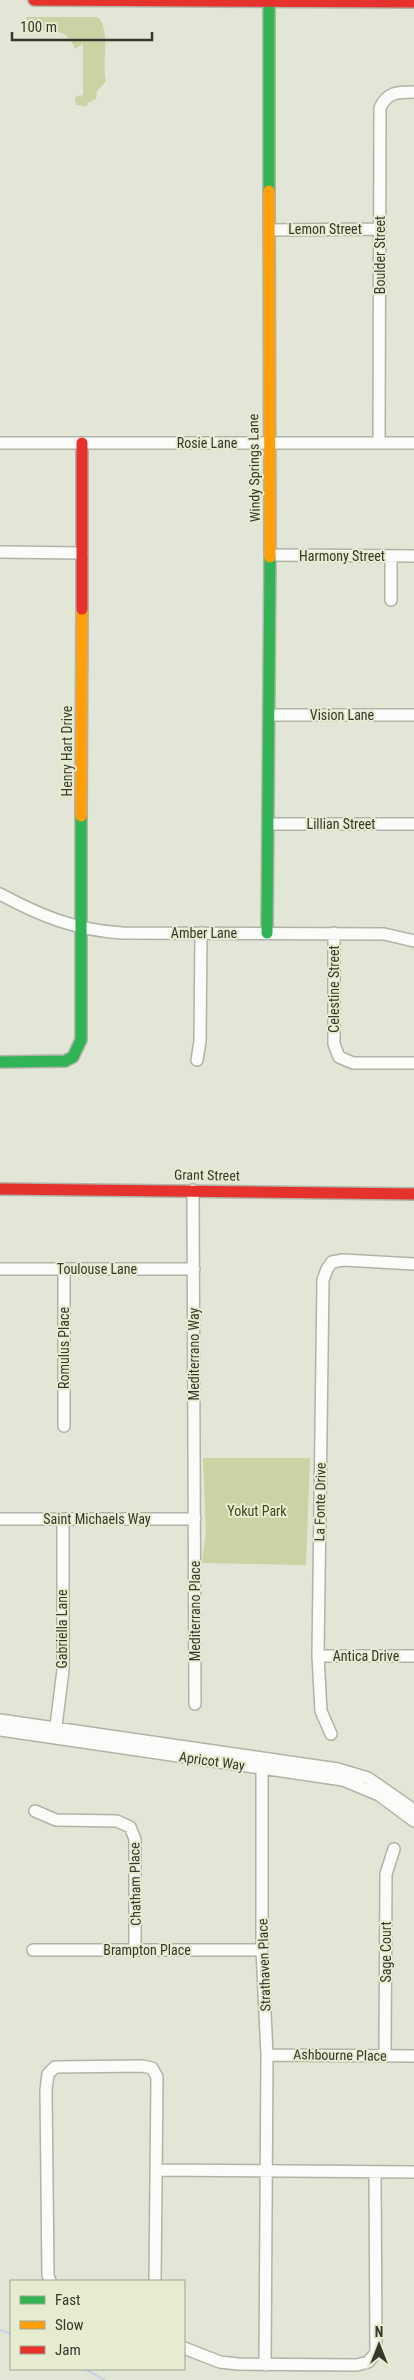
<svg xmlns="http://www.w3.org/2000/svg" width="414" height="2380" font-family="'Roboto Condensed',sans-serif">
  <rect width="100%" height="100%" fill="#e2e6d6"/>
  <!-- green -->
  <path fill="#cad3a4" d="M26 17H93L99 18C111 35 101 61 106 81L97 91 96 99 87 103V106L76 105 75 97 83 95V44L75 49C65 25 48 31 26 32Z
    M203 1458H310L306 1565 202 1563 206 1531Z"/>
  <g fill="none" stroke-linecap="round" stroke-linejoin="round">
    <!-- stream -->
    <path stroke="#cad4e8" stroke-width="2.5" d="M0 2330 11 2334
      M85 2369 105 2380"/>
    <!-- street casing -->
    <g stroke="#b0b3a7" stroke-width="14">
      <path id="street" d="M270 230 380 229
        M0 443H414
        M379 443 380 108C387 92 397 92 414 92
        M0 552 82 553
        M270 555 414 556
        M391 600V556
        M270 715H414
        M269 824H414
        M0 894C41 916 75 930 122 933L384 934 414 941
        M334 933V1044L339 1057 353 1063H414
        M197 1060 200 1041 201 933
        M193 1190 195 1704
        M0 1269H194
        M64 1269V1426
        M0 1519H195
        M318 1656H414
        M0 1720 338 1769 368 1778 414 1810
        M0 1730 343 1780 379 1795 414 1821
        M55 1734 63 1670V1519
        M331 1734 321 1711 318 1656 323 1280 327 1269 332 1262 343 1260 414 1264
        M262 1760V1950L267 2055 265 2365
        M35 1811 56 1820 117 1821 130 1827 135 1839V1950
        M33 1950H262
        M267 2055 414 2056
        M385 2056 386 1874 394 1849
        M156 2170 414 2172
        M50 2281 48 2275 46 2090 48 2074 55 2067 142 2066 152 2068 157 2077 155 2281
        M184 2348 220 2362 238 2364 357 2365 368 2362 376 2353 375 2172"/>
    </g>
    <!-- fast casing -->
    <g stroke="#b0b3a7" stroke-width="14">
      <path id="fast" d="M269 2V191
        M267 933 270 557
        M0 1062 65 1061 73 1057 81 1040V816"/>
    </g>
    <!-- slow casing -->
    <g stroke="#b0b3a7" stroke-width="14">
      <path id="slow" d="M269 191 270 557
        M81 816 82 609"/>
    </g>
    <!-- jam casing -->
    <g stroke="#b0b3a7" stroke-width="14">
      <path id="jam" d="M34 0 414 2
        M82 609V443
        M0 1189 414 1194"/>
    </g>
    <!-- street -->
    <use href="#street" stroke="#fbfbf9" stroke-width="11"/>
    <!-- fast -->
    <use href="#fast" stroke="#30b455" stroke-width="11"/>
    <!-- slow -->
    <use href="#slow" stroke="#ff9f0a" stroke-width="11"/>
    <!-- jam -->
    <use href="#jam" stroke="#e5322d" stroke-width="11"/>
  </g>
  <g text-anchor="middle" dominant-baseline="central" stroke-width="4" stroke-linejoin="round" paint-order="stroke">
    <!-- street labels -->
    <g font-size="14" fill="#36382d" stroke="#e6ecd0">
      <text x="325" y="229">Lemon Street</text>
      <text transform="translate(380 255) rotate(-90)">Boulder Street</text>
      <text x="207" y="443">Rosie Lane</text>
      <text transform="translate(254 468) rotate(-91)">Windy Springs Lane</text>
      <text x="342" y="556">Harmony Street</text>
      <text x="342" y="715">Vision Lane</text>
      <text transform="translate(67 751) rotate(-90)">Henry Hart Drive</text>
      <text x="341" y="824">Lillian Street</text>
      <text x="204" y="933">Amber Lane</text>
      <text transform="translate(334 989) rotate(-90)">Celestine Street</text>
      <text transform="translate(207 1175) rotate(1)">Grant Street</text>
      <text x="97" y="1269">Toulouse Lane</text>
      <text transform="translate(64 1348) rotate(-90)">Romulus Place</text>
      <text transform="translate(194 1354) rotate(-90)">Mediterrano Way</text>
      <text transform="translate(320 1502) rotate(-89)">La Fonte Drive</text>
      <text x="97" y="1519">Saint Michaels Way</text>
      <text transform="translate(195 1611) rotate(-90)">Mediterrano Place</text>
      <text transform="translate(62 1629) rotate(-90)">Gabriella Lane</text>
      <text x="366" y="1656">Antica Drive</text>
      <text transform="translate(212 1761) rotate(8)">Apricot Way</text>
      <text transform="translate(135 1884) rotate(-91)">Chatham Place</text>
      <text x="147" y="1950">Brampton Place</text>
      <text transform="translate(386 1952) rotate(-90)">Sage Court</text>
      <text transform="translate(264 1965) rotate(-92)">Strathaven Place</text>
      <text transform="translate(340 2055) rotate(1)">Ashbourne Place</text>
    </g>
    <!-- park labels -->
    <g font-size="14" fill="#42481e" stroke="#e6ecd0">
      <text x="257" y="1511">Yokut Park</text>
    </g>
  </g>
  <!-- legend -->
  <rect x="10" y="2280" width="175" height="90" fill="#e6ecd0" stroke="#a0a48f"/>
  <rect x="20" y="2296" width="25" height="8" fill="#30b455" stroke="#a0a48f"/>
  <text x="55" y="2305" font-size="15" fill="#36382d">Fast</text>
  <rect x="20" y="2321" width="25" height="8" fill="#ff9f0a" stroke="#a0a48f"/>
  <text x="55" y="2330" font-size="15" fill="#36382d">Slow</text>
  <rect x="20" y="2346" width="25" height="8" fill="#e5322d" stroke="#a0a48f"/>
  <text x="55" y="2355" font-size="15" fill="#36382d">Jam</text>
  <!-- north arrow -->
  <g transform="translate(379 2345)" stroke="#e6ecd0" stroke-width="4" paint-order="stroke">
  <path d="M0-4L9 19L0 12L-9 19Z" fill="#36382d"/>
  <text y="-8" font-size="14" font-weight="bold" text-anchor="middle" fill="#36382d">N</text>
  </g>
  <!-- scale -->
  <path d="M12 32v8h140v-8" fill="none" stroke="#36382d" stroke-width="2.5"/>
  <text x="20" y="32" font-size="15" fill="#36382d" stroke="#e6ecd0" stroke-width="4" paint-order="stroke">100 m</text>
</svg>
